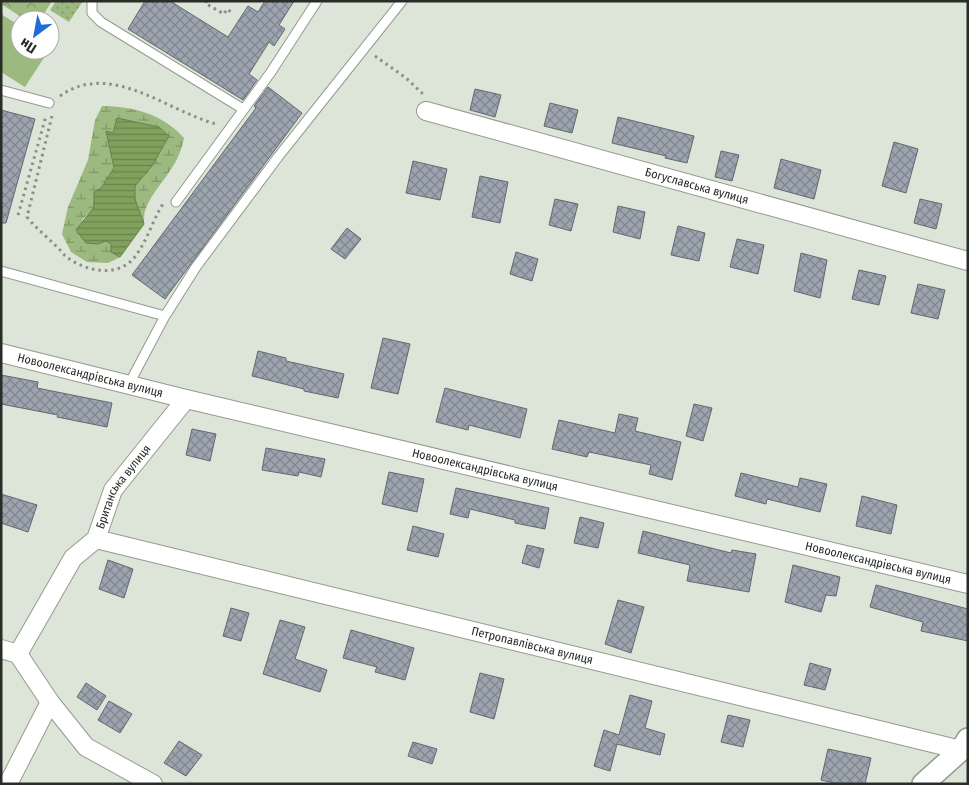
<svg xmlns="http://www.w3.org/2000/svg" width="969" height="785" font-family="'Fira Sans Condensed',sans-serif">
  <defs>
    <pattern id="grass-dots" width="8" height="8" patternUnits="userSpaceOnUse" patternTransform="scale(1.25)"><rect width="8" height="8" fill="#9cba80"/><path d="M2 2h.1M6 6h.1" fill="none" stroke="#7f9769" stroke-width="1.8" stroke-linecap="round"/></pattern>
    <pattern id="wetland-marsh" width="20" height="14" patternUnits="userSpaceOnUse" patternTransform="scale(1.25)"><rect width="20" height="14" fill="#9cba80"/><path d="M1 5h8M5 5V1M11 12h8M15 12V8" fill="none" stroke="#7f9769"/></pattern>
    <pattern id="park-crowns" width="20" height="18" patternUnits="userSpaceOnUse" patternTransform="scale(1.25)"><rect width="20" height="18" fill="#9cba80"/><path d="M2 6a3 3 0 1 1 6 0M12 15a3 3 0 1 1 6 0" fill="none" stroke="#7f9769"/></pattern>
    <pattern id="water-rules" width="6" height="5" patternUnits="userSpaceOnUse" patternTransform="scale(1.25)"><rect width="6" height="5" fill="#80a25c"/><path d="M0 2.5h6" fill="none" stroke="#69844c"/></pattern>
    <pattern id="building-cross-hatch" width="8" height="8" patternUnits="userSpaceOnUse" patternTransform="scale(1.25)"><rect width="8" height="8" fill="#9ca4af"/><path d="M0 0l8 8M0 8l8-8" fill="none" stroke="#7f868e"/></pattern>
  </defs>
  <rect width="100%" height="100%" fill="#dde4d8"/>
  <!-- grass -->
  <path fill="url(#grass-dots)" d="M56 1H83L69 22 50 10Z"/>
  <!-- wetland -->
  <path fill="url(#wetland-marsh)" d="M102 106C132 106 163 114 184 138 178 170 158 181 146 208 144 212 144 219 144 224L135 199V186L152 166 169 136 159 127 117 118 113 133 106 132 114 168 101 188 94 192V207L82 220 98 244 106 241 111 244V252L120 257 108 263 87 262 71 252 62 234 68 207 88 160 95 120Z"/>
  <!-- park -->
  <path fill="url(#park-crowns)" d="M1 1H52L40 20H26L1 4Z"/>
  <!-- pitch -->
  <path fill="#9cba80" d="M1 14 20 26V50H49L25 87 1 72Z"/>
  <!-- water -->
  <path fill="url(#water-rules)" stroke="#667f4c" d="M117 118 159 127 169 136 152 166 135 186V199L144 224 120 257 111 252V244L106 241 98 244 86 243 76 230 94 207V192L101 188 114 168 106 131 113 133Z"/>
  <!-- building -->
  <path fill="url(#building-cross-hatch)" stroke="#616872" d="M145 1H170L228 37 248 6 258 12 265 1H294L279 25 285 29 274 46 269 42 249 74 257 80 243 100 128 29Z
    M268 87 302 113 165 299 132 275 256 108 254 106Z
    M475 89 501 95 495 117 470 110Z
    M550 103 578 110 572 133 544 126Z
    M1 110 35 119 6 223H1Z
    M618 117 694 136 687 163 665 158 666 156 612 143Z
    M894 142 918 149 906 193 882 186Z
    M721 151 739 155 732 181 715 177Z
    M781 159 821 170 814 199 774 188Z
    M413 161 447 169 440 200 406 193Z
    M480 176 508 182 500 223 472 217Z
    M555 199 578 204 571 231 549 225Z
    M920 199 942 204 936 229 914 223Z
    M618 206 645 212 640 239 613 232Z
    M678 226 705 233 699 261 671 255Z
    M347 228 361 239 345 259 331 249Z
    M737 239 764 245 758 274 730 267Z
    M516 252 538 259 532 281 510 274Z
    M801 253 827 260 820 298 794 291Z
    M859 270 886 276 879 305 852 299Z
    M918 284 945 290 938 319 911 313Z
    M383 338 410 344 398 394 371 388Z
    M258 351 286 358V361L344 374 338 398 304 391V389L252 376Z
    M1 375 38 382 37 388 112 403 107 427 57 417 58 415 1 404Z
    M445 388 527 409 520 438 469 425 468 430 436 422Z
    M694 404 712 408 703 441 686 436Z
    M619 414 638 418 635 431 681 442 672 480 649 474 651 465 589 452 587 457 552 449 559 420 615 433Z
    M192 429 216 434 210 461 186 455Z
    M266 448 325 459 321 477 299 472 298 476 262 470Z
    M389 472 424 479 417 512 382 504Z
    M741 473 798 487 800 478 827 484 820 512 767 499 766 504 735 496Z
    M456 488 549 508 545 529 515 523V520L470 509 468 518 450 514Z
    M1 494 37 505 28 532 1 523Z
    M862 496 897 505 891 534 856 526Z
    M580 517 604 523 598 548 574 543Z
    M413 526 444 534 438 557 407 550Z
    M643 531 731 553 732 550 756 554 749 592 687 581 690 565 638 553Z
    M527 545 544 549 539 568 522 563Z
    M108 560 133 569 124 598 99 589Z
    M793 565 840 577 836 596 826 595 821 612 785 602Z
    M876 585 968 609V641L921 631 923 622 870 607Z
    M618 600 644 607 631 653 605 644Z
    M231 608 249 613 241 641 223 636Z
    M280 620 305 627 295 659 327 670 320 692 263 674Z
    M351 630 414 648 405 680 375 672 377 667 343 658Z
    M810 663 831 669 825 690 804 685Z
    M480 673 504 679 494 719 470 712Z
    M86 683 106 696 97 710 77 697Z
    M630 695 652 701 645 728 665 734 660 755 617 744 610 771 594 766 604 730 619 735Z
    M109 701 132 714 120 733 98 720Z
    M728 715 750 720 743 747 721 742Z
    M179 741 202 755 186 776 164 763Z
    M413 742 437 749 432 764 408 756Z
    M828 749 871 758 865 784H839L821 780Z"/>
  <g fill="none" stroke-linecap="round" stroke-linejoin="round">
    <!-- service casing -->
    <g stroke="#949a8e" stroke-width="11">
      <path id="service" d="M92 1V13L101 22 243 109
        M1 90 49 103
        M176 202 271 72 317 1
        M1 271 165 316
        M129 384 165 316 196 267 278 157 402 1"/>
    </g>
    <!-- minor casing -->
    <g stroke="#949a8e" stroke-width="20">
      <g id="minor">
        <path id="s1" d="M426 111 968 261"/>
        <path id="s2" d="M1 353 186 399 968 584"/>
        <path id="s3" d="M96 539 961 750"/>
        <path d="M1 649 18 654 50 702 86 747 153 784"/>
        <path id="s4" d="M18 654 73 558 96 539 113 490 186 399"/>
        <path d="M8 784 50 702"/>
      </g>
    </g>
    <!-- tertiary casing -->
    <g stroke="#949a8e" stroke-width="24">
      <path id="tertiary" d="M923 784 961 750 968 739"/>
    </g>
    <!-- path -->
    <path stroke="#8a8f86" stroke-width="3" stroke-dasharray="2.5 4" stroke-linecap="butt" d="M207 1 205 3 224 14 227 9 231 12
      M375 56 406 78 423 94
      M60 96C110 60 167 111 216 124
      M52 116 27 217C36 228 47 237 57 247 61 250 63 255 68 258 86 271 117 278 134 258 147 242 152 221 163 204
      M18 215 46 116"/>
    <!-- service -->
    <use href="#service" stroke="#fff" stroke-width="9"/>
    <!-- minor -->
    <use href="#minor" stroke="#fff" stroke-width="18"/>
    <!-- tertiary -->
    <use href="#tertiary" stroke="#fff" stroke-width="21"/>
  </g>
  <g text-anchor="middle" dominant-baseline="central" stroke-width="4" stroke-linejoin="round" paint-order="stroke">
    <!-- street labels -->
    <g font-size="12" fill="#292c27" stroke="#fff">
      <text stroke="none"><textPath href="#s1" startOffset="281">Богуславська вулиця</textPath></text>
      <text stroke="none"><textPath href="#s2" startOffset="92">Новоолександрівська вулиця</textPath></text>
      <text stroke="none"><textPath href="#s2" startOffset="498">Новоолександрівська вулиця</textPath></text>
      <text stroke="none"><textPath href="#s4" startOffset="200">Британська вулиця</textPath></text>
      <text stroke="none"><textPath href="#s2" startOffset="902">Новоолександрівська вулиця</textPath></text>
      <text stroke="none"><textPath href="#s3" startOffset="449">Петропавлівська вулиця</textPath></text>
    </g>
  </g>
  <!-- border -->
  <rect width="969" height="785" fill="none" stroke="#292c27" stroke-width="5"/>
  <!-- north arrow -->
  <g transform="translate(35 35) rotate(212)"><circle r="24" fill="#ffffff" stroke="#a9aba9"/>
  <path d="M0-4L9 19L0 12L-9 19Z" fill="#216bd7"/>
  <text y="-8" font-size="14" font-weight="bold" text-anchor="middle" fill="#292c27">Пн</text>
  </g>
</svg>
